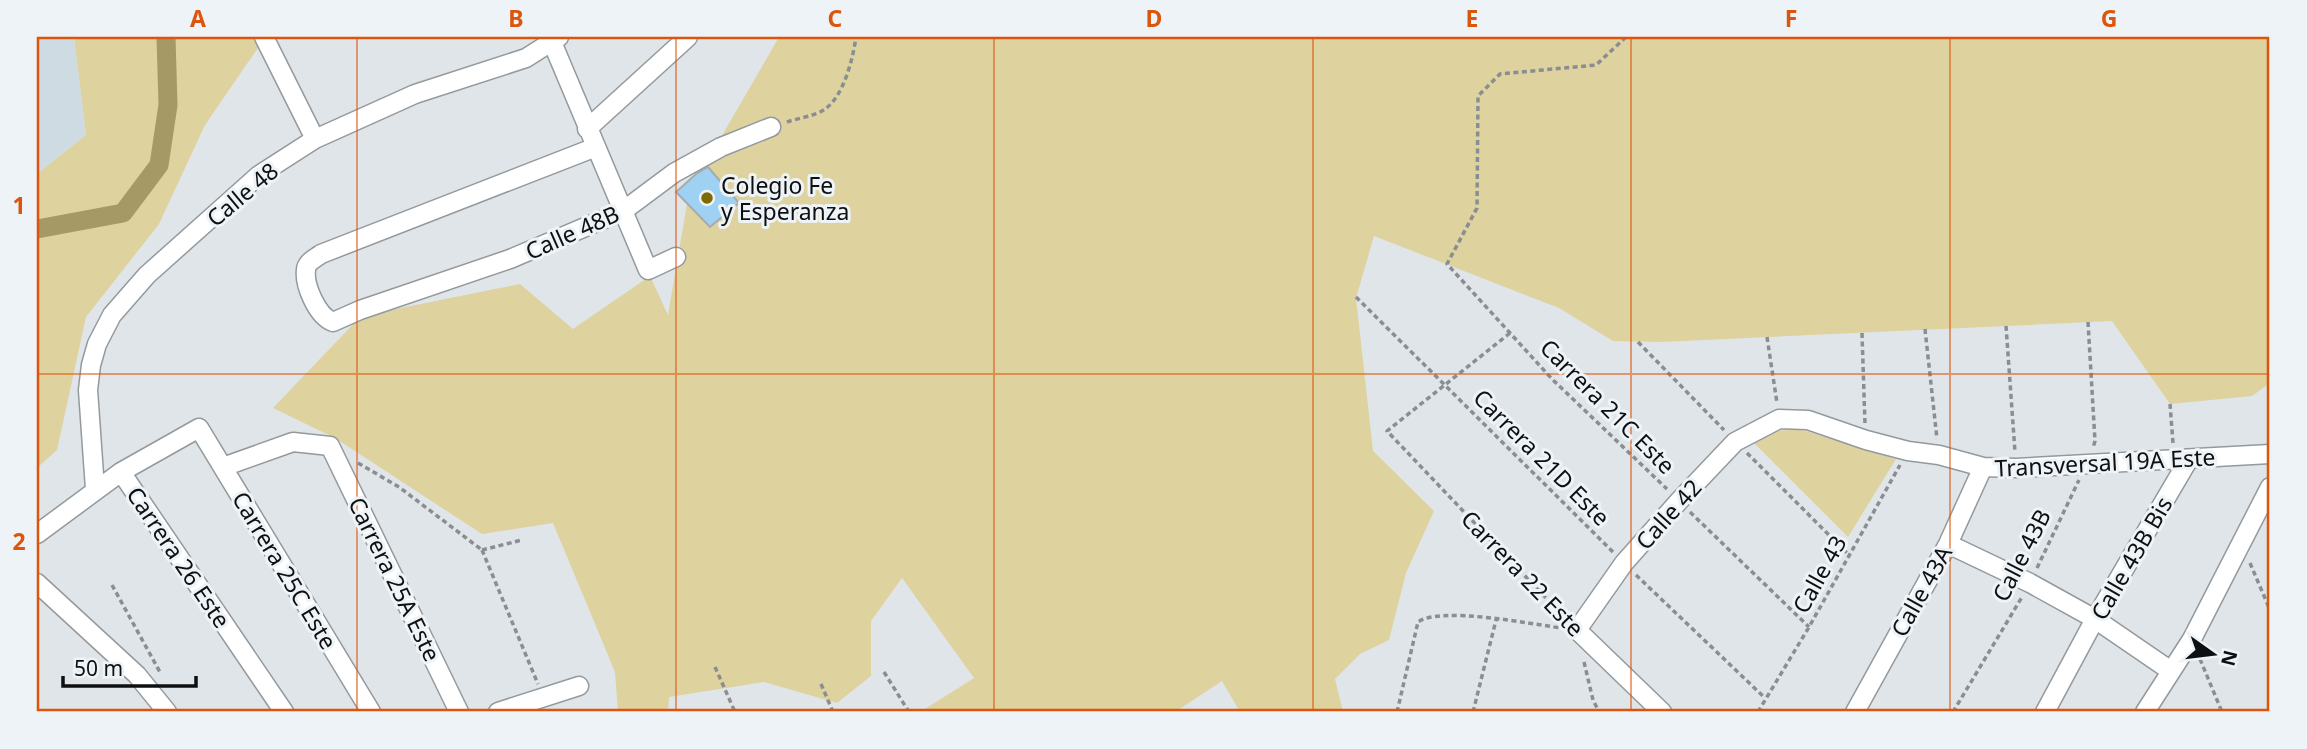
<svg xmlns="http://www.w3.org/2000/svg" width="2307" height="749" font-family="'Noto Sans',sans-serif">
  <rect width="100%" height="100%" fill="#e0e5e9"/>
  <!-- built -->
  <path fill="#cedbe3" d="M37 37H74L86 135 37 174Z"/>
  <!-- green -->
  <path fill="#ded29f" d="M74 37H271L262 42 205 125 159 224 86 317 57 450 37 468V174L86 135Z
    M779 37H2270V383L2252 396 2170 404 2112 321 1661 342 1613 341 1559 308 1374 236 1356 298 1373 451 1434 511 1406 573 1389 640 1360 654 1335 679 1343 712H1240L1222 681 1175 712H927L925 709 974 678 902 578 871 621V676L837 703 764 682 669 697 668 712H618L615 672 553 523 482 534 335 438 273 408 361 316 520 284 573 329 650 276 668 315 687 204 710 227 738 203 705 165Z
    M1799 429 1896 459 1848 537 1752 441 1774 431Z"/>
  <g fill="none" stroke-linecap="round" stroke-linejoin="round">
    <!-- canal -->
    <path stroke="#a59966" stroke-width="19" d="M37 229 123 213 159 165 168 105 166 37"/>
  </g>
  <!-- building -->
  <path fill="#9ed1f2" stroke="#a6abaf" stroke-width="2" d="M708 167 739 203 710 227 676 192 696 174Z"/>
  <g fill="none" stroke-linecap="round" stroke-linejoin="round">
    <!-- minor casing -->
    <g stroke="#93999c" stroke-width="21">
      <path id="minor" d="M264 37 315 139
        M552 42 648 270 676 257
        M587 129 688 37
        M596 147 321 254C316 258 306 262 306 270 304 285 317 316 333 322L360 310 510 259 623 211 674 173 721 147 771 127
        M223 467 293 442 330 446 459 712
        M121 472 284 712
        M95 489 88 390 91 365 97 344 112 315 147 275 259 175 315 139 415 94 526 58 559 37
        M37 534 121 472 199 428 371 712
        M1948 544 2030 583 2095 619 2171 671
        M37 583 137 675 167 712
        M498 712 579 686
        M1662 712 1577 630 1624 563 1679 501 1735 442 1779 419 1808 420 1866 440 1908 451 1939 455 1983 467 2016 468 2270 454
        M1855 712 1948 544 1983 467
        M2045 712 2095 619 2189 459
        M2145 712 2192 639 2270 487"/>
    </g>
    <!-- path -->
    <path stroke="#8a8d91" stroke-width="3.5" stroke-dasharray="5 3.5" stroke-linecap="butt" d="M1626 37 1596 65 1500 74 1478 96 1477 208 1447 264 1552 379 1667 489
      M787 122C798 118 816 116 825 109 844 96 853 58 856 37
      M1356 297 1613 552
      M2088 322 2095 441 2093 448
      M2006 326 2015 452
      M1925 329 1937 439
      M1510 333 1387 431 1565 618
      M1862 333 1865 424
      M1767 337 1777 403
      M1638 342 1724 430
      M2170 404 2173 443
      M1747 453 1849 555
      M358 463 399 487 482 550
      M1690 512 1809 627
      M482 550 538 684
      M482 550 522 540
      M2250 563 2270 610
      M2037 568 2079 480
      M1636 575 1765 698
      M112 585 161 674
      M2200 659 2222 712
      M1584 662 1593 700 1599 712
      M715 667 735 712
      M884 672 909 712
      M821 684 833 712
      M1397 712 1418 622C1440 606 1532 624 1561 628
      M1473 712 1496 620
      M1758 712 1809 627 1900 465
      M1953 712 2022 597"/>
    <!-- minor -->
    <use href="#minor" stroke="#fff" stroke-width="18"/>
  </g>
  <!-- grid -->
  <path fill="none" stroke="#dd550c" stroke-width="2" stroke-opacity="0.55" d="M357 37V712M676 37V712M994 37V712M1313 37V712M1631 37V712M1950 37V712M37 374H2270"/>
  <!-- markers -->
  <circle fill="#7e6a02" stroke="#edf3f7" stroke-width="2.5" cx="707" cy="198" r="7"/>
  <g text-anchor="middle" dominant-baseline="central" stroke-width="6" stroke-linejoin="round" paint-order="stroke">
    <!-- poi labels -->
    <g font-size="23" fill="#0e0f11" stroke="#edf3f7" text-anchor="start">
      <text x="721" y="185">Colegio Fe<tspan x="721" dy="26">y Esperanza</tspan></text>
    </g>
    <!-- street labels -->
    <g font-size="23" fill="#0e0f11" stroke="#edf3f7">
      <text transform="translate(242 194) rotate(-40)">Calle 48</text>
      <text transform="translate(572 232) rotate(-24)">Calle 48B</text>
      <text transform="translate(1608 406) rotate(45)">Carrera 21C Este</text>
      <text transform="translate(1542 457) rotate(45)">Carrera 21D Este</text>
      <text transform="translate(2105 462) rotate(-3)">Transversal 19A Este</text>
      <text transform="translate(1668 514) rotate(-48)">Calle 42</text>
      <text transform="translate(2021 555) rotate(-63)">Calle 43B</text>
      <text transform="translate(179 557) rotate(56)">Carrera 26 Este</text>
      <text transform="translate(2131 558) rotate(-60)">Calle 43B Bis</text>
      <text transform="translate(285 570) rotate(59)">Carrera 25C Este</text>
      <text transform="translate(1523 573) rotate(46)">Carrera 22 Este</text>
      <text transform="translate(1819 574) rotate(-61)">Calle 43</text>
      <text transform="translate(395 579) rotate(64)">Carrera 25A Este</text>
      <text transform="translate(1921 591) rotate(-61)">Calle 43A</text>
    </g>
  </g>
  <!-- border -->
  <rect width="2307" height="749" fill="none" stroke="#edf3f7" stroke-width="77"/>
  <!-- north arrow -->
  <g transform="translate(2213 654) rotate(104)" stroke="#edf3f7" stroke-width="5" paint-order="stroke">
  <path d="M0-5L12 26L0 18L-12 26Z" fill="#0e0f11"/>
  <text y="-10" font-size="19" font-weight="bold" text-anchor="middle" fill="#0e0f11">N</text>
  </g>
  <!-- scale -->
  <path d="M63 676v10h133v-10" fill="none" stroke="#0e0f11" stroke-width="3.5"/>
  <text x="74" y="676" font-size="21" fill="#0e0f11" stroke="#edf3f7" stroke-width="5" paint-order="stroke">50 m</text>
  <rect x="38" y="38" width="2230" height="672" fill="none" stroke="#dd550c" stroke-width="2.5"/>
  <g font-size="23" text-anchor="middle" font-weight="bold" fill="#dd550c">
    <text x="198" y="27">A</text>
    <text x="516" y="27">B</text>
    <text x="835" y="27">C</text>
    <text x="1154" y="27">D</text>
    <text x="1472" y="27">E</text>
    <text x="1791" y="27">F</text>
    <text x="2109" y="27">G</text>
    <text x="19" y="214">1</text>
    <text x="19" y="550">2</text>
  </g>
</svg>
